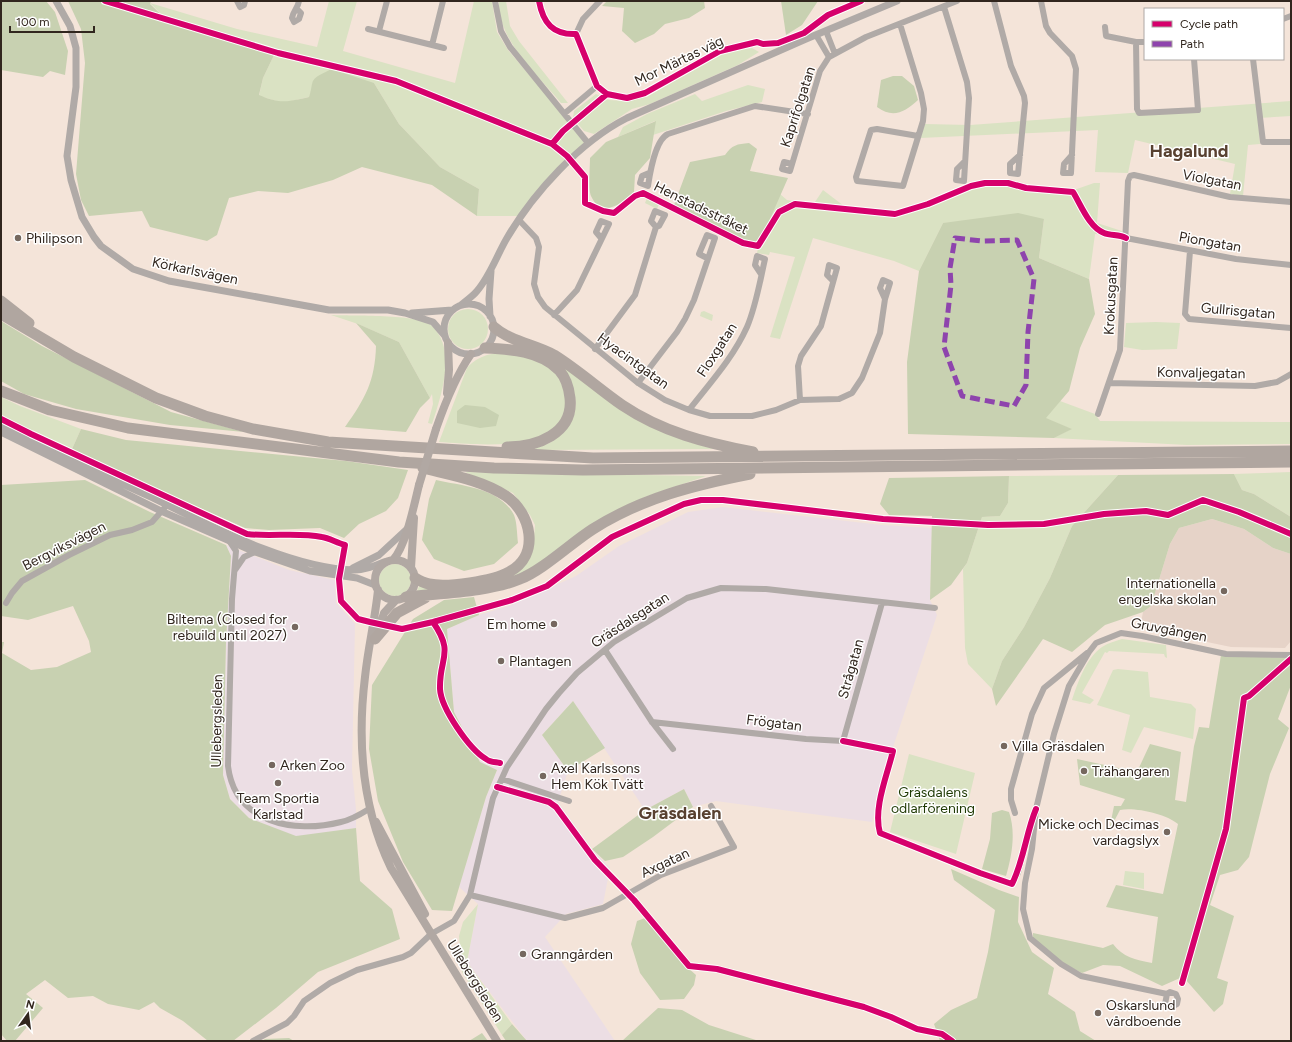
<svg xmlns="http://www.w3.org/2000/svg" width="1292" height="1042" font-family="Figtree,sans-serif">
  <rect width="100%" height="100%" fill="#f4e4d9"/>
  <!-- commercial -->
  <path fill="#ecdee4" d="M723 507 882 525 932 528 930 600 937 615 894 744 872 822 716 801 693 807 684 789 645 810 573 701 542 735 568 771 558 802 592 849 610 868 603 904 566 914 545 937 615 1041H527L467 962 478 904 459 887 486 797 497 770 480 762 454 712 447 629 479 615 509 606 576 576 619 546 688 512Z
    M226 545 289 570 335 580 336 603 355 624 352 770 356 809V828L296 837 249 818 230 799 223 775 226 642 231 556Z"/>
  <!-- education -->
  <path fill="#e6d3c8" d="M1212 519 1244 529 1273 548 1291 554V641L1285 648 1231 647 1140 628 1143 612 1151 606 1170 544 1179 528Z"/>
  <!-- green -->
  <path fill="#dae2c3" d="M329 1H357L343 51 455 83 474 1H492L497 32 508 50 572 125 584 143 518 216H477L479 189 440 167 399 124 374 83H312V90L309 97 283 103 259 96 263 78 275 53 171 24 150 3 237 29 317 47Z
    M499 1H506L510 26 519 41 568 103H561C538 75 497 40 499 1Z
    M752 48 759 52 738 65 650 104 632 109 594 134 584 131 573 118 574 111 596 94 609 100 627 101 647 97 721 53Z
    M748 85 765 89 762 102 726 111 653 135 655 121 618 137 623 127 647 114 695 94 702 101Z
    M1291 101V116L1258 118 1260 144 1248 145 1243 196 1230 194 1235 164 1135 140 1128 173 1095 172 1098 130 920 138 925 124 970 125Z
    M989 180 1004 181 1030 187 1074 190 1094 183H1100L1097 223 1122 231 1123 236 1095 234 1089 279 1039 258 1044 219 943 223 919 271 894 261 813 238 780 339 770 337 795 257 770 252 769 255 757 253 759 244 780 194 787 200 813 205 823 190 844 206 898 212 921 205 961 188Z
    M647 198 659 204 657 209 645 203Z
    M448 329a20 20 0 1 1 40 0a20 20 0 1 1-40 0Z
    M704 311 713 315 712 321 700 316 701 312Z
    M331 315C350 316 420 314 431 325 458 349 441 396 432 424L428 423 433 404 432 394 430 398 399 342 358 324Z
    M1156 322 1180 323 1177 349 1142 350 1124 347 1126 323Z
    M512 352 534 358 555 370 569 400C566 408 563 419 558 426 536 451 469 444 439 442L467 368C480 354 493 353 512 352Z
    M564 365 654 428 686 441 715 449 531 450C538 447 548 445 554 440 582 421 581 392 561 367Z
    M1 397 20 406 81 429 72 449 20 426 1 414Z
    M1060 401 1095 414 1100 421 1291 422V444L1187 445 1054 438 1071 429 1045 418Z
    M465 472 706 476 645 497 528 571 510 579 416 593 420 584 516 574 534 538 535 525 530 515 513 493Z
    M1291 472V517L1254 494 1242 490 1234 474Z
    M1118 475 1072 526 1050 578 1024 627 1002 661 992 689 968 664 965 648 963 569 967 563 982 517 1000 516 1008 503 1009 476Z
    M379 580a16 16 0 1 1 32 0a16 16 0 1 1-32 0Z
    M1122 639 1166 645 1167 658 1165 657 1164 654 1109 651 1107 653 1105 652 1082 693 1094 700 1090 704 1072 700C1078 682 1086 658 1102 647 1108 643 1116 641 1122 639Z
    M1118 669 1148 672 1150 697 1191 704 1196 709 1193 739 1144 727 1131 753 1122 750 1130 715 1097 705C1103 694 1107 682 1113 670Z
    M909 754 975 773 956 854 890 832Z
    M1125 871 1144 873V889L1123 885Z
    M478 904 467 962 512 1024 502 1035 462 972 459 936 463 922Z"/>
  <!-- forest -->
  <path fill="#c8d1b1" d="M1 1H46L55 12 68 51 65 75 50 71 43 77 1 70Z
    M68 1H151L150 4 171 24 275 53 263 78 259 95C280 104 287 102 309 97 311 91 311 89 312 84 313 76 325 73 331 69L374 83 399 124 440 167 479 189 477 216 432 185 362 167 333 180 288 193 258 191 229 198 217 235 207 241 150 227 142 211 89 216 81 200 76 174 85 63 81 29Z
    M607 1H704L705 8 689 18 665 24 654 34 635 43 622 31 624 8 602 6Z
    M781 1H818L802 25 786 35Z
    M893 76H902L914 86 918 100C905 112 893 119 877 107L881 80Z
    M656 121 650 158 635 175 634 192C622 203 602 220 591 196 588 189 590 167 590 158L606 142Z
    M749 143 757 149 750 171 788 178 759 244 747 242 674 205 690 162 725 155C732 145 737 144 749 143Z
    M1018 213 1044 219 1039 258 1089 279 1095 314 1080 348 1069 391 1046 418 1072 429 1054 438 908 434 907 362 919 271 943 223Z
    M1 321 42 346 171 412 244 432 170 425 76 409 24 394 1 381Z
    M356 323 399 342 430 398 420 408 406 432 345 427C365 399 375 381 376 346Z
    M465 405 485 407 499 415 496 426 480 428 457 423V411Z
    M81 429 126 440 346 461 408 470 398 498 386 511 359 524 344 538 320 528 269 530 245 528 135 479 72 449Z
    M1234 474 1242 490 1254 494 1291 517V554L1273 548 1244 529 1212 519 1179 528 1170 544 1151 606 1143 612 1105 625 1072 652 1043 639 996 706 992 689 1002 661 1024 627 1050 578 1072 526 1118 475Z
    M1009 476 1008 503 1000 516 982 517 967 563 951 585 930 600 932 516 889 515 880 504 889 478Z
    M85 480 150 512 226 545 231 556 226 642 223 775 230 799 249 818 296 836 356 828 360 881 392 909 400 939 318 972 276 1008 233 1041H208L183 1021 160 1008 154 1002 139 1010 108 1004 93 996 68 998 45 980 26 994 43 1008 15 1041H7L1 1034V642H4L2 653 31 670 57 667 91 652 89 641 73 606 28 620 1 616V485Z
    M436 480C463 486 500 488 514 515 517 522 517 535 518 543L494 564 464 571 434 559 422 540 429 499Z
    M474 597 479 615 447 629 454 712 480 762 497 770 486 797 452 911 432 910 403 862 378 801 369 749 372 685 413 619 444 600Z
    M1221 655 1291 658V685L1278 719 1289 728 1270 774 1249 857 1238 870 1220 875 1210 905 1234 916 1217 978 1228 982 1223 1004 1214 1012 1185 979 1180 978 1162 986 1120 966 1103 965 1082 973 1064 964 1033 938V933L1103 948 1113 944C1123 957 1135 960 1152 963L1158 917 1106 907 1116 885 1163 894 1178 824C1166 814 1135 807 1120 810L1109 831 1114 806H1121L1125 799 1080 785 1077 759 1137 772 1150 744 1181 752 1175 800 1186 802 1194 746 1199 727 1209 728Z
    M573 701 605 748 568 771 542 735Z
    M684 789 693 807 653 837 623 857 605 861 592 849 645 810Z
    M1002 810 1009 812C1016 832 1012 856 1006 876L982 869 990 839 992 813Z
    M951 869 999 890 1019 897 1018 922 1032 952 1054 968 1048 994 1075 1012 1080 1031 1096 1041H940L934 1024 951 1010 977 998 988 952 995 910 954 880Z
    M645 918 687 967 696 975 694 985 684 999 660 1000 640 973 631 944 637 921Z
    M658 1008 682 1010 709 1025 759 1041H622Z
    M512 1024 527 1041H506L502 1035Z
    M482 1033 488 1041H469Z
    M289 1038 294 1041H262L265 1039Z"/>
  <g fill="none" stroke-linecap="round" stroke-linejoin="round">
    <!-- minor -->
    <path stroke="#b0aaa7" stroke-width="6" d="M237 1 240 7 244 5 245 1
      M495 1 501 31 510 47 588 143
      M539 1C543 23 553 35 576 34
      M600 1 583 19 576 34 597 86 607 94 627 98 645 93 720 51 757 42
      M994 1 1011 66 1024 96 1025 103 1018 174 1010 173V164L1020 155
      M1041 1 1046 26 1050 33 1072 56 1076 69 1071 173H1063L1064 164 1072 155
      M944 7 967 82 969 98 964 181 956 180 957 169 964 162
      M297 9 301 13 299 19 294 22 292 18C293 11 298 8 299 1
      M1283 19 1291 16
      M900 24 921 93 924 109 923 121 903 186 857 181 856 177 871 130 877 129 918 136
      M1105 27 1106 36 1136 42H1145
      M368 29 444 48
      M379 31 387 1
      M826 31 835 54
      M816 35 829 57
      M1136 42 1137 109 1139 113 1198 110 1194 59
      M432 45 443 1
      M1253 59 1263 142H1291
      M565 113 597 86
      M792 164 784 162 782 169 790 171 820 71 829 57 866 37 957 1
      M649 173 642 176 640 183 648 186C650 173 655 140 668 134L755 106 808 114
      M519 220 536 238 539 247 534 284 538 297 545 307 638 383 665 400 689 410 710 416H752L776 410 800 400 839 399 852 393 862 378 880 333 885 299 890 283 883 280 880 288 885 299
      M1126 238 1236 259 1291 265
      M1190 251 1185 314 1189 319 1291 328
      M554 315 577 290 609 224 601 221 596 232 601 238
      M595 349 635 295 656 227 659 226 665 215 655 211 651 221 656 227
      M638 383 677 332 685 319 694 300 715 238 707 235 699 254 707 258
      M1109 383 1255 386 1277 382 1291 374
      M800 400 798 366 801 356 821 326 837 268 829 265 827 275 833 281
      M689 410C710 383 733 358 747 327 756 306 760 281 765 259L757 256 755 265 761 274
      M1098 414 1120 350 1128 181 1130 176 1134 175 1230 197 1291 202
      M230 542 236 551 232 599 228 766C235 823 294 834 341 822 351 820 361 814 369 809
      M235 570 244 557 255 552
      M6 603 12 593 22 581 69 555 110 535 132 530 152 522 167 505
      M605 650 652 722 673 749
      M652 722 806 739 843 741 893 751C887 776 873 808 880 833L980 873 1012 884 1018 873 1033 818
      M843 741 882 603
      M502 779 569 801
      M1015 813 1011 800V789L1032 714 1044 688 1087 653
      M470 895 565 918 603 908 661 875 734 847 711 806
      M1167 994 1165 1004 1173 1006 1177 1004 1178 999 1176 994 1170 992 1167 994 1081 976 1061 964 1030 938 1023 909 1025 883 1032 849 1036 809 1054 734 1069 686 1089 652 1096 643 1121 633 1142 636 1226 654 1291 655
      M253 1041 287 1023 294 1016 304 1001 330 983 357 970 403 957 411 953 431 934 454 921 470 895 493 798 507 767 546 709 559 693 577 673 614 642 687 598 721 588 766 589 935 608"/>
    <!-- tertiary -->
    <path stroke="#b0aaa7" stroke-width="7" d="M56 1 70 26 76 48V87L67 156 71 180 82 217 94 237 101 246 133 269 169 281 329 310H388L405 313 433 322 445 336
      M444 329a25 25 0 1 1 50 0a25 25 0 1 1-50 0Z
      M461 305C466 301 473 296 477 291 490 276 497 255 507 238 534 192 580 142 627 118L806 39 897 1
      M412 313 452 310
      M490 316 489 299 491 271
      M1 425C50 452 101 474 151 497 209 525 291 569 355 570 365 570 375 566 384 562
      M1 432 161 511 255 552 310 571 357 578 375 585
      M353 568 379 555 407 529"/>
    <!-- secondary -->
    <path stroke="#b1a8a3" stroke-width="8" d="M447 393 449 370 448 343
      M436 429C445 403 455 377 471 354
      M375 580a20 20 0 1 1 40 0a20 20 0 1 1-40 0Z
      M393 560C406 546 414 505 419 485
      M411 568 414 518
      M378 590C375 620 368 648 365 677 357 743 362 808 391 868L497 1041
      M377 635 384 613 396 600
      M376 822 425 914"/>
    <!-- motorway -->
    <path stroke="#b0a6a0" stroke-width="11" d="M1 301 29 323
      M1 314 74 357 156 398 205 416 253 429 328 442 593 458 1291 451
      M494 327C511 342 534 344 554 355 578 370 599 389 622 405 662 432 706 443 753 452
      M485 348C510 349 540 351 559 370 566 378 569 388 570 398 574 434 536 447 507 447
      M1 391 50 410 128 428 399 462 494 468 583 470 1291 462
      M415 578C420 581 424 583 429 584 447 588 493 581 509 572 541 555 531 513 506 496 482 480 451 475 423 468
      M406 597C441 593 489 592 520 579 543 570 571 543 593 529 642 498 694 485 750 474
      M375 639 397 613 425 598"/>
    <!-- secondary-bridge -->
    <path stroke="#b1a8a3" stroke-width="8" d="M419 485 436 429"/>
    <!-- quiet -->
    <path stroke="#8e44ad" stroke-width="5" stroke-dasharray="10 5" stroke-linecap="butt" d="M955 238 982 241 1017 240 1034 279 1028 332 1026 385 1014 406 962 396 944 347 951 285 950 268Z"/>
    <!-- cycleway casing -->
    <g stroke="#fff" stroke-width="8">
      <path id="cycleway" d="M105 1 278 53 396 81 552 144 567 156 585 177V203L603 211 614 213 635 196 643 193 743 243 758 246 779 212 795 204 895 214 928 204 971 186 985 183H1008L1026 188 1073 192C1081 205 1089 227 1104 233 1111 236 1119 234 1126 238
        M539 1C543 23 553 35 576 34L597 86 607 94 627 98 645 93 720 51 757 42 763 44 778 43 804 33 828 15 861 1
        M552 144 563 131 607 94
        M1 419 31 434 247 534C272 537 297 532 322 537 329 538 337 543 345 545L339 579 341 601 358 619 370 622 402 629 433 622 512 600 547 586 612 537 684 504 701 500H723L883 519 988 525 1044 524 1104 514 1146 511 1168 515 1203 500 1239 512 1291 534
        M433 622C455 654 439 657 440 689 441 708 469 749 486 759 489 762 496 762 500 763
        M843 741 893 751C887 776 873 808 880 833L980 873 1012 884C1024 860 1026 833 1036 809
        M497 787 549 802 556 807 595 860 634 900 689 966 717 969 864 1007 891 1017 917 1029 942 1034 952 1041
        M1182 983 1226 829 1244 698 1249 696 1291 659"/>
    </g>
    <!-- cycleway -->
    <use href="#cycleway" stroke="#d6006c" stroke-width="6"/>
  </g>
  <!-- markers -->
  <g fill="#75685f" stroke="#fff" stroke-width="1.5">
    <circle cx="18" cy="238" r="4"/>
    <circle cx="1224" cy="591" r="4"/>
    <circle cx="554" cy="624" r="4"/>
    <circle cx="295" cy="627" r="4"/>
    <circle cx="501" cy="661" r="4"/>
    <circle cx="1004" cy="746" r="4"/>
    <circle cx="272" cy="765" r="4"/>
    <circle cx="1084" cy="771" r="4"/>
    <circle cx="543" cy="776" r="4"/>
    <circle cx="278" cy="783" r="4"/>
    <circle cx="1167" cy="832" r="4"/>
    <circle cx="523" cy="954" r="4"/>
    <circle cx="1098" cy="1013" r="4"/>
  </g>
  <g text-anchor="middle" dominant-baseline="central" stroke-width="3" stroke-linejoin="round" paint-order="stroke">
    <!-- street labels -->
    <g font-size="14" fill="#31261e" stroke="#fff">
      <text transform="translate(679 61) rotate(-26)">Mor Märtas väg</text>
      <text transform="translate(798 107) rotate(-72)">Kaprifolgatan</text>
      <text transform="translate(1212 180) rotate(11)">Violgatan</text>
      <text transform="translate(701 208) rotate(26)">Henstadsstråket</text>
      <text transform="translate(1210 242) rotate(10)">Piongatan</text>
      <text transform="translate(195 271) rotate(12)">Körkarlsvägen</text>
      <text transform="translate(1111 296) rotate(-87)">Krokusgatan</text>
      <text transform="translate(1238 311) rotate(5)">Gullrisgatan</text>
      <text transform="translate(717 350) rotate(-57)">Floxgatan</text>
      <text transform="translate(633 361) rotate(36)">Hyacintgatan</text>
      <text transform="translate(1201 373) rotate(1)">Konvaljegatan</text>
      <text transform="translate(64 546) rotate(-27)">Bergviksvägen</text>
      <text transform="translate(630 620) rotate(-33)">Gräsdalsgatan</text>
      <text transform="translate(1169 630) rotate(11)">Gruvgången</text>
      <text transform="translate(851 669) rotate(-74)">Strågatan</text>
      <text transform="translate(217 721) rotate(-89)">Ullebergsleden</text>
      <text transform="translate(774 723) rotate(7)">Frögatan</text>
      <text transform="translate(665 863) rotate(-25)">Axgatan</text>
      <text transform="translate(475 981) rotate(58)">Ullebergsleden</text>
    </g>
    <!-- poi labels -->
    <g font-size="14" fill="#31261e" stroke="#fff" text-anchor="start">
      <text x="26" y="238">Philipson</text>
      <text x="1216" y="583" text-anchor="end">Internationella<tspan x="1216" dy="16">engelska skolan</tspan></text>
      <text x="287" y="619" text-anchor="end">Biltema (Closed for<tspan x="287" dy="16">rebuild until 2027)</tspan></text>
      <text x="546" y="624" text-anchor="end">Em home</text>
      <text x="509" y="661">Plantagen</text>
      <text x="1012" y="746">Villa Gräsdalen</text>
      <text x="280" y="765">Arken Zoo</text>
      <text x="551" y="768">Axel Karlssons<tspan x="551" dy="16">Hem Kök Tvätt</tspan></text>
      <text x="1092" y="771">Trähangaren</text>
      <text x="278" y="798" text-anchor="middle">Team Sportia<tspan x="278" dy="16">Karlstad</tspan></text>
      <text x="1159" y="824" text-anchor="end">Micke och Decimas<tspan x="1159" dy="16">vardagslyx</tspan></text>
      <text x="531" y="954">Granngården</text>
      <text x="1106" y="1005">Oskarslund<tspan x="1106" dy="16">vårdboende</tspan></text>
    </g>
    <!-- park labels -->
    <g font-size="14" fill="#1e3903" stroke="#fff">
      <text x="933" y="792">Gräsdalens<tspan x="933" dy="16">odlarförening</tspan></text>
    </g>
    <!-- district labels -->
    <g font-size="18" font-weight="bold" fill="#584130" stroke="#fff">
      <text x="1189" y="151">Hagalund</text>
      <text x="680" y="813">Gräsdalen</text>
    </g>
  </g>
  <!-- border -->
  <rect width="1292" height="1042" fill="none" stroke="#31261e" stroke-width="4"/>
  <!-- legend -->
  <rect x="1144" y="8" width="140" height="52" fill="#ffffff" stroke="#ada8a5"/>
  <rect x="1152" y="21" width="20" height="6" fill="#d6006c" stroke="#ada8a5"/>
  <text x="1180" y="28" font-size="12" fill="#31261e">Cycle path</text>
  <rect x="1152" y="41" width="20" height="6" fill="#8e44ad" stroke="#ada8a5"/>
  <text x="1180" y="48" font-size="12" fill="#31261e">Path</text>
  <!-- north arrow -->
  <g transform="translate(28 1014) rotate(14)" stroke="#ffffff" stroke-width="3" paint-order="stroke">
  <path d="M0-3L7 15L0 10L-7 15Z" fill="#31261e"/>
  <text y="-6" font-size="11" font-weight="bold" text-anchor="middle" fill="#31261e">N</text>
  </g>
  <!-- scale -->
  <path d="M10 26v6h84v-6" fill="none" stroke="#31261e" stroke-width="2"/>
  <text x="16" y="26" font-size="12" fill="#31261e" stroke="#ffffff" stroke-width="3" paint-order="stroke">100 m</text>
</svg>
